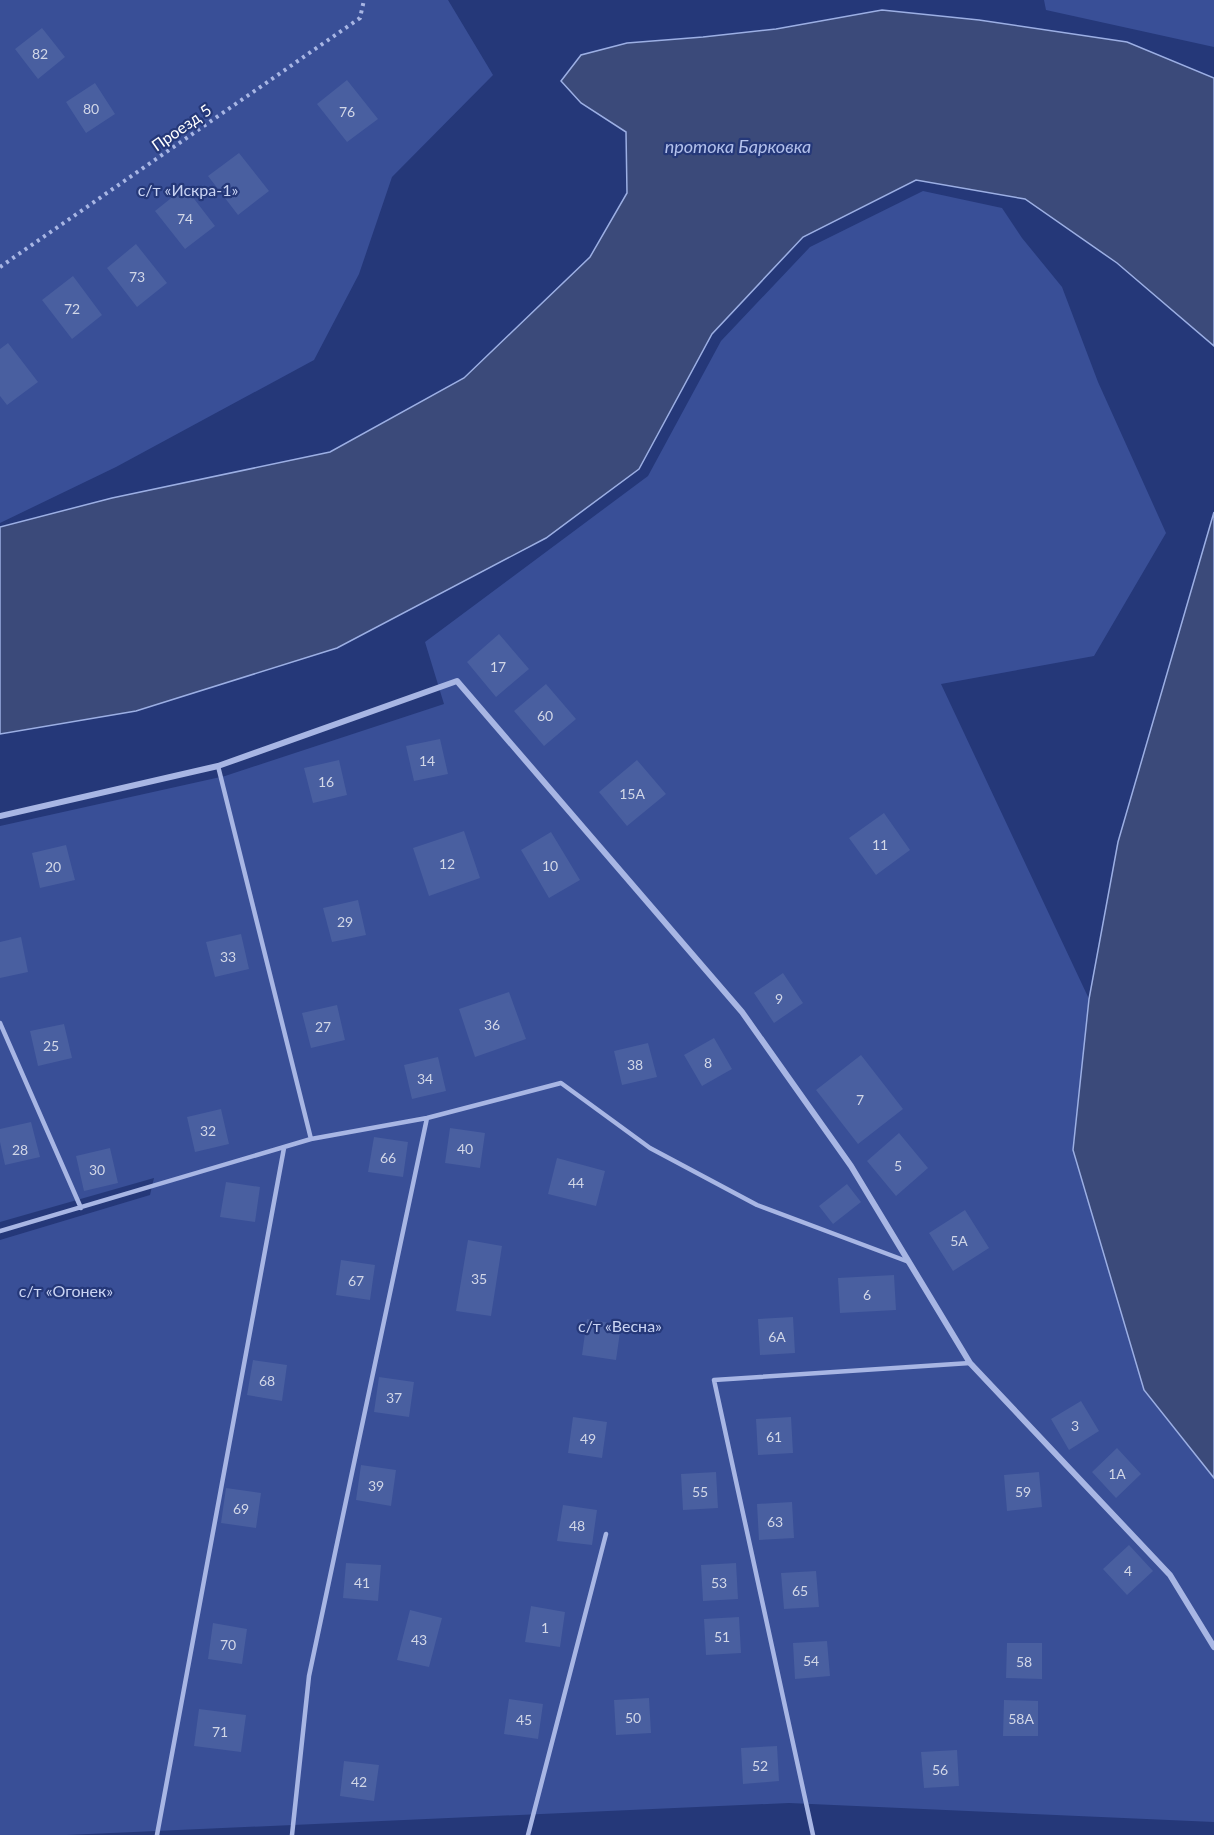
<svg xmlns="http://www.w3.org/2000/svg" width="1214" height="1835" font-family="Lato,sans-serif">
  <rect width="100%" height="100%" fill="#253879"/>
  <!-- green -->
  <path fill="#394f97" d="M0 0H448L493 75 392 177 359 274 314 360 116 467 0 523Z
    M1044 0H1214V47L1046 10Z
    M923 191 1002 208 1022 238 1062 287 1098 382 1166 533 1094 656 941 684 1089 999 1073 1150 1144 1390 1214 1478V1822L789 1803 67 1835H0V1240L150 1195 154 1178 0 1222V826L225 776 444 704 425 642 648 476 721 341 810 247Z"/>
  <!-- water -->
  <path fill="#3b4a7a" stroke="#9cafe4" stroke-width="1.5" d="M882 10 979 20 1127 42 1214 78V346L1117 263 1025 199 916 180 803 237 712 334 639 469 546 538 337 648 136 711 0 734V527L112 498 330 452 464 378 590 257 627 193 626 132 581 103 561 81 581 55 627 43 703 37 776 29Z
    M1214 512V1478L1144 1390 1073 1150 1089 999 1118 842Z"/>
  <!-- building -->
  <path fill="#495fa0" d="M42 28 65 57 38 79 15 49Z
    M347 80 378 119 347 142 317 104Z
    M95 83 115 114 86 133 66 102Z
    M239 153 269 191 238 215 208 176Z
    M185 187 215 226 185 249 155 211Z
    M136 244 167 283 137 307 107 268Z
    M73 276 102 315 72 339 42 300Z
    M8 343 38 382 7 405 0 396V349Z
    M499 634 529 669 496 697 467 662Z
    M546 684 576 719 544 746 514 711Z
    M440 739 448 774 414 781 406 746Z
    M339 760 347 795 313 803 304 768Z
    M637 760 666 794 627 826 599 792Z
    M884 813 910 850 876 875 849 838Z
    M464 831 480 878 429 896 413 848Z
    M551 832 580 880 549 898 521 850Z
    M66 845 75 880 40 888 32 853Z
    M358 900 366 935 332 942 323 908Z
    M241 934 249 969 215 977 206 942Z
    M21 937 28 972 0 978V942Z
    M783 973 803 1003 774 1023 754 993Z
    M509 992 526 1039 475 1057 459 1009Z
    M337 1005 345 1040 311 1048 302 1013Z
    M64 1024 72 1058 38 1066 30 1031Z
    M714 1038 732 1069 702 1086 684 1055Z
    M648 1043 657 1077 622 1085 614 1051Z
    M861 1055 903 1109 858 1144 816 1090Z
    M438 1057 446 1091 412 1099 404 1065Z
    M221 1109 229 1144 195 1152 187 1117Z
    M31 1122 40 1157 5 1165 0 1142V1129Z
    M450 1128 485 1133 480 1168 445 1163Z
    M899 1133 928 1168 896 1196 867 1161Z
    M374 1137 408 1142 403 1177 368 1172Z
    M110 1148 118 1183 84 1191 76 1156Z
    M557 1158 605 1171 596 1206 548 1194Z
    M226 1182 260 1187 255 1222 220 1217Z
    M847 1184 861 1202 833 1224 819 1206Z
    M965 1210 989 1248 953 1271 929 1233Z
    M468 1240 502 1246 491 1316 456 1311Z
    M341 1260 375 1265 370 1300 336 1295Z
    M894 1275 896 1310 840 1313 838 1278Z
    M793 1317 795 1353 760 1355 758 1319Z
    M587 1319 621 1325 616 1360 582 1355Z
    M253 1360 287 1365 282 1401 247 1395Z
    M379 1377 414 1382 409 1417 374 1412Z
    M1081 1401 1099 1431 1069 1450 1051 1419Z
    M573 1417 607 1422 602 1458 568 1453Z
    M791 1417 793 1453 758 1455 756 1419Z
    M1117 1448 1141 1474 1116 1498 1092 1472Z
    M361 1465 396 1470 391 1506 356 1500Z
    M716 1472 718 1508 683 1510 681 1474Z
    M1039 1472 1042 1507 1007 1511 1004 1475Z
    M226 1488 261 1493 256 1528 221 1523Z
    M792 1502 794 1538 759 1540 757 1504Z
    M563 1505 597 1510 592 1545 557 1541Z
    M1129 1545 1153 1571 1127 1595 1103 1569Z
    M346 1563 381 1565 378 1601 343 1598Z
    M736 1563 738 1599 703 1601 701 1565Z
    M816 1571 819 1607 784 1609 781 1573Z
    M531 1606 565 1612 560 1647 525 1642Z
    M410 1610 442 1618 429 1667 397 1660Z
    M739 1617 741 1653 706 1655 704 1619Z
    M213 1623 247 1629 242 1664 208 1659Z
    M827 1641 830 1676 795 1679 793 1643Z
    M1007 1643H1042V1679L1006 1678Z
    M649 1698 651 1733 616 1735 614 1700Z
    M509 1699 543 1704 538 1739 504 1734Z
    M1004 1700 1038 1701V1736H1003Z
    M199 1709 246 1715 241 1752 194 1746Z
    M777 1746 779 1781 743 1784 741 1748Z
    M957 1750 959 1786 924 1788 921 1752Z
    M344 1761 379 1765 374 1801 340 1796Z"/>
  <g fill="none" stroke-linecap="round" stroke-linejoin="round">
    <!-- path -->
    <path stroke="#a8b6e4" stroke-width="4" stroke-dasharray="3 4.5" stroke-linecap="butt" d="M0 267 360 18 364 0"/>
    <!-- lane -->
    <path stroke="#a8b6e4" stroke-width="4.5" d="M218 766 311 1139
      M0 1023 81 1208
      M0 1231 311 1139 427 1118 561 1083 650 1148 757 1205 909 1262
      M157 1835 284 1148
      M292 1835 309 1676 427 1118
      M528 1835 606 1534
      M813 1835 714 1380 970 1363"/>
    <!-- street -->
    <path stroke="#a8b6e4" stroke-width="6" d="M0 816 218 766 457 681 742 1012 851 1166 970 1363 1170 1575 1214 1647"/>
  </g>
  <g text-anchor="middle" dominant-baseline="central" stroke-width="4.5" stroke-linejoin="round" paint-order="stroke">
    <!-- number labels -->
    <g font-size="14" fill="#d2d7e7">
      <text x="40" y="53">82</text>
      <text x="91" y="108">80</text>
      <text x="347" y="111">76</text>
      <text x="185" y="218">74</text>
      <text x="137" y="276">73</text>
      <text x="72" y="308">72</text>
      <text x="498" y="666">17</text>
      <text x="545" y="715">60</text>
      <text x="427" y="760">14</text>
      <text x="326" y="781">16</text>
      <text x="632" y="793">15А</text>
      <text x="880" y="844">11</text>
      <text x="447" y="863">12</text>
      <text x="550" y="865">10</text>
      <text x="53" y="866">20</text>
      <text x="345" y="921">29</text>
      <text x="228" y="956">33</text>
      <text x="779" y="998">9</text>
      <text x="492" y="1024">36</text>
      <text x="323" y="1026">27</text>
      <text x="51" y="1045">25</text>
      <text x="708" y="1062">8</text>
      <text x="635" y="1064">38</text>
      <text x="425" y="1078">34</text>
      <text x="860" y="1099">7</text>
      <text x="208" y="1130">32</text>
      <text x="465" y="1148">40</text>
      <text x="20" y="1149">28</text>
      <text x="388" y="1157">66</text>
      <text x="898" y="1165">5</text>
      <text x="97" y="1169">30</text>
      <text x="576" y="1182">44</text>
      <text x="959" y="1240">5А</text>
      <text x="479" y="1278">35</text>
      <text x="356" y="1280">67</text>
      <text x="867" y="1294">6</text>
      <text x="777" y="1336">6А</text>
      <text x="267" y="1380">68</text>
      <text x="394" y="1397">37</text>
      <text x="1075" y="1425">3</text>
      <text x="774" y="1436">61</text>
      <text x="588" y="1438">49</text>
      <text x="1117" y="1473">1А</text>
      <text x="376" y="1485">39</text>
      <text x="700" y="1491">55</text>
      <text x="1023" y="1491">59</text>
      <text x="241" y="1508">69</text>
      <text x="775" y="1521">63</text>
      <text x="577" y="1525">48</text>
      <text x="1128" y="1570">4</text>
      <text x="362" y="1582">41</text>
      <text x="719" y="1582">53</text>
      <text x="800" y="1590">65</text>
      <text x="545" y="1627">1</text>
      <text x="722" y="1636">51</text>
      <text x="419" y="1639">43</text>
      <text x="228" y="1644">70</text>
      <text x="811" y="1660">54</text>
      <text x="1024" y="1661">58</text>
      <text x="633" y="1717">50</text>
      <text x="1021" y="1718">58А</text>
      <text x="524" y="1719">45</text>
      <text x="220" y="1731">71</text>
      <text x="760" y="1765">52</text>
      <text x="940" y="1769">56</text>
      <text x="359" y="1781">42</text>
    </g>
    <!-- street labels -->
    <g font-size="16" fill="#fff" stroke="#253879">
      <text transform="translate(181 127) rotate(-35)">Проезд 5</text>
    </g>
    <!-- park labels -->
    <g font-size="16" fill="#cad4f3" stroke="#253879">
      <text x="188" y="189">с/т «Искра-1»</text>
      <text x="66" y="1290">с/т «Огонек»</text>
      <text x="620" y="1325">с/т «Весна»</text>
    </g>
    <!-- water labels -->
    <g font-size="18" font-style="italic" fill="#b3c1ec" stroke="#253879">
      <text x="738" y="146">протока Барковка</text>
    </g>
  </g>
</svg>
